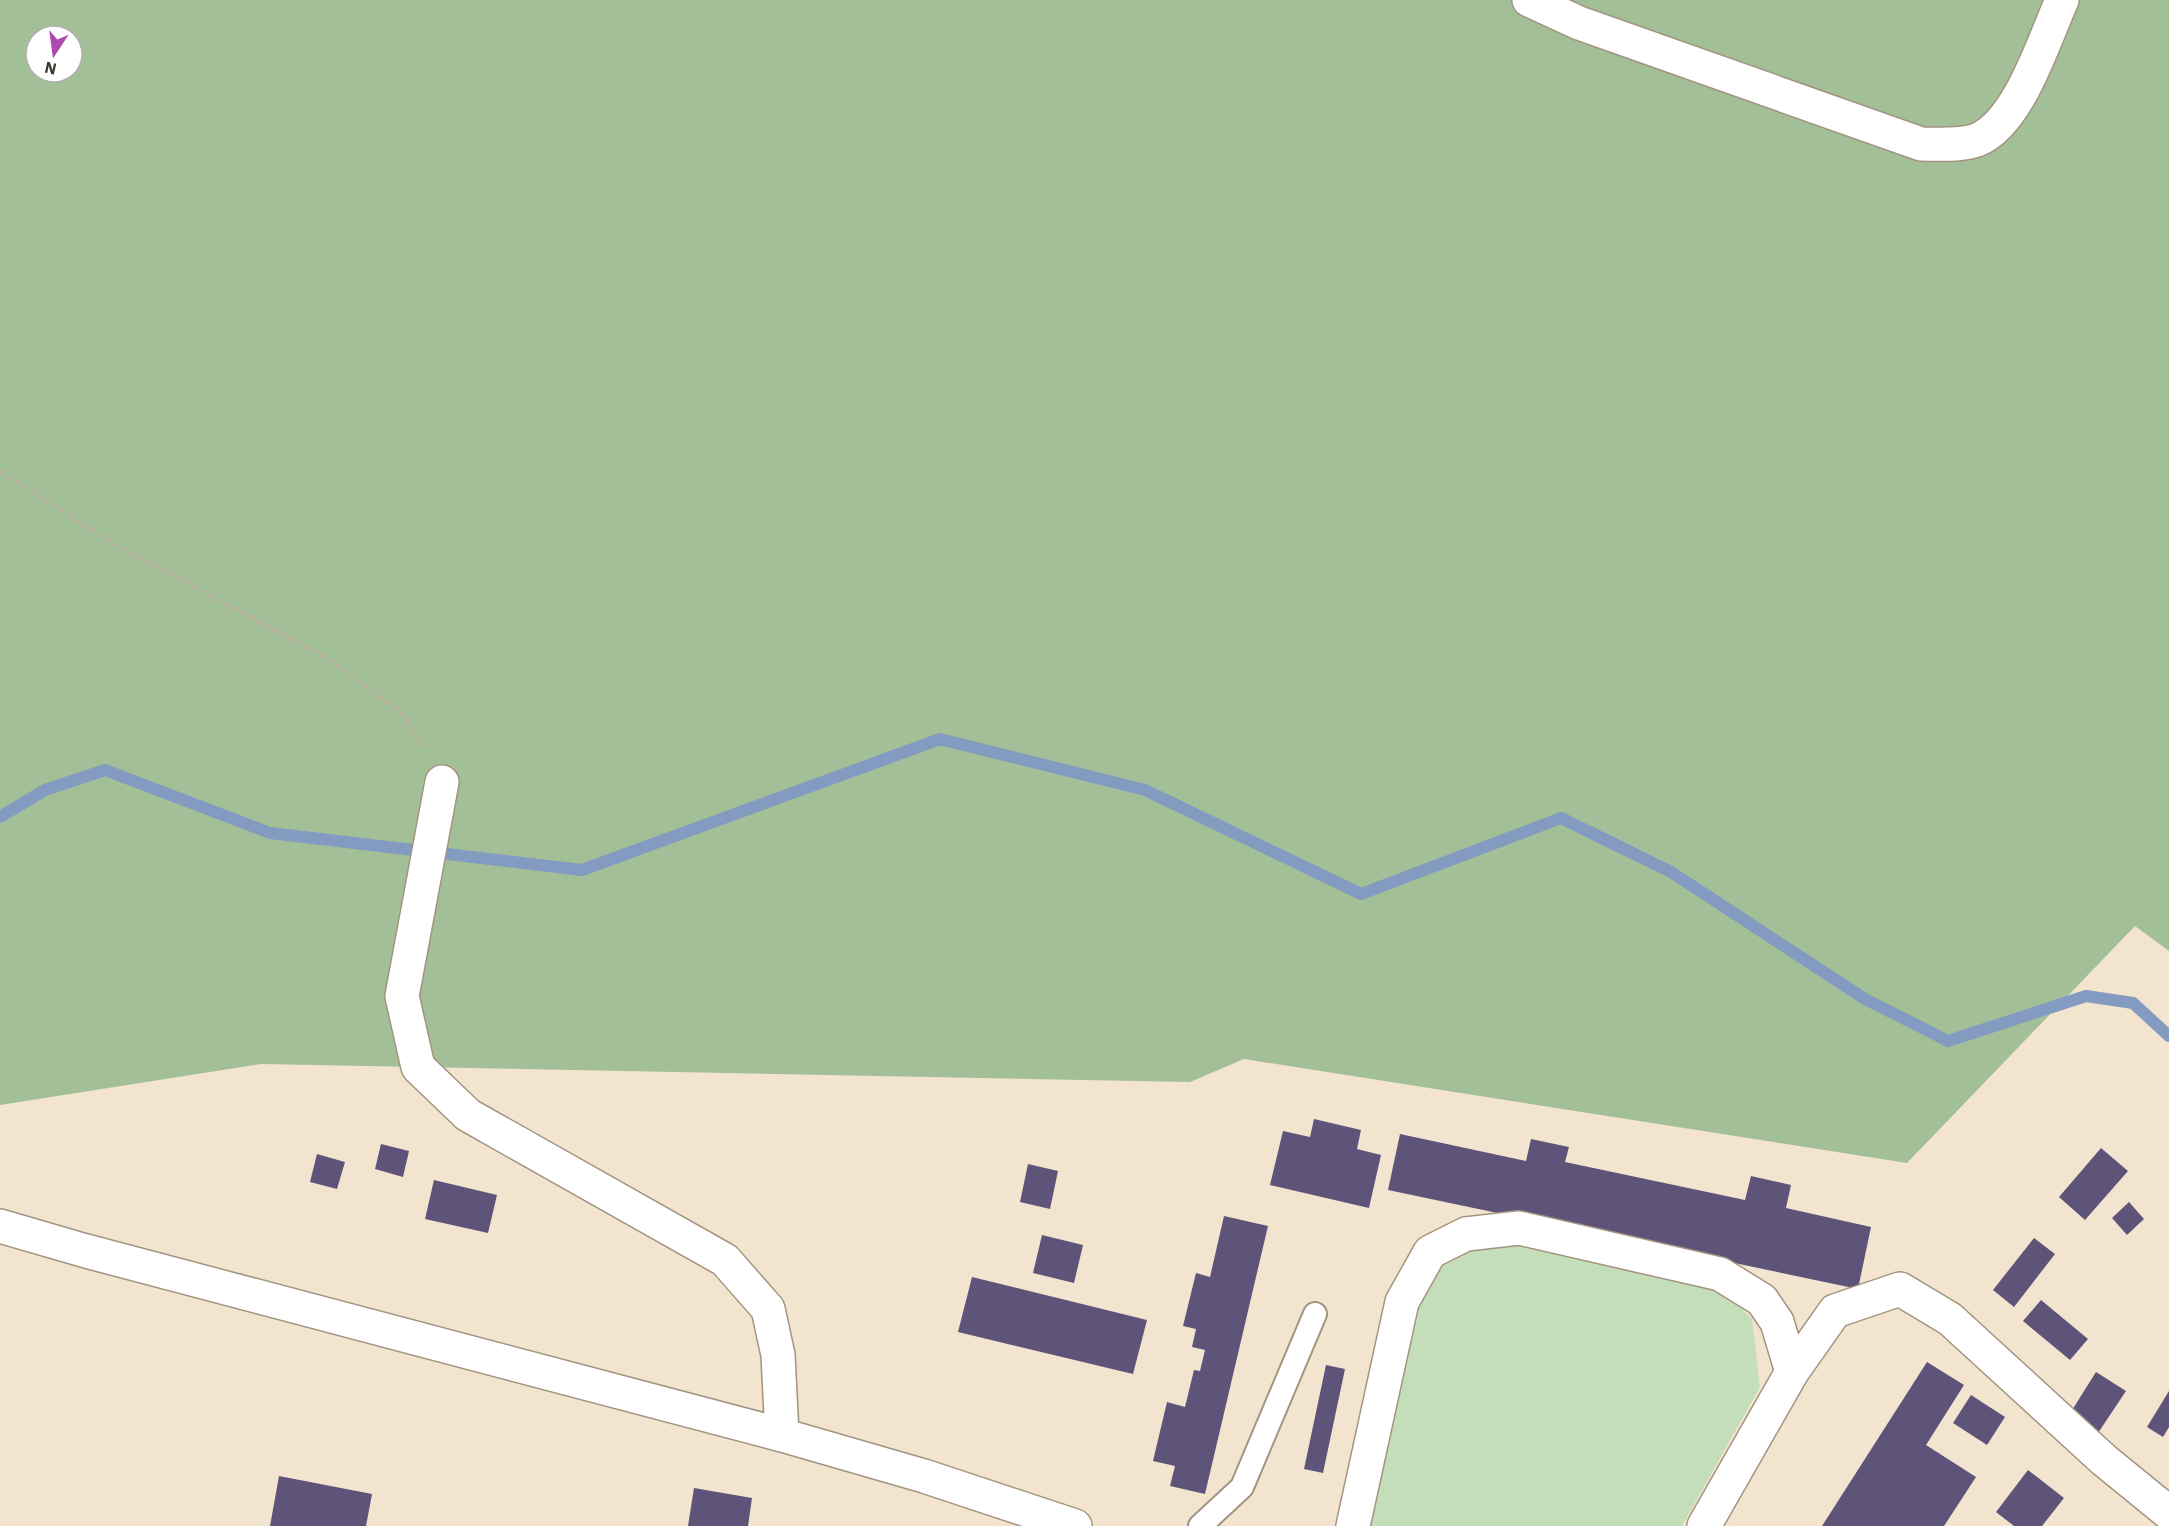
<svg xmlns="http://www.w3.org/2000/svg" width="2169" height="1526" font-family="'IBM Plex Sans',sans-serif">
  <rect width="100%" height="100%" fill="#f3e4cf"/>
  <!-- green -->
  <path fill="#c4deba" d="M1500 1238 1721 1288 1752 1319 1760 1387 1682 1526H1364L1419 1303 1451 1254Z"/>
  <!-- forest -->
  <path fill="#a3bf98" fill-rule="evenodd" d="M0 0H2169V951L2135 926 1907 1163 1244 1059 1190 1082 261 1064 0 1105ZM36 36H72V72H36Z"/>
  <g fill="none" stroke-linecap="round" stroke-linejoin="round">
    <!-- stream -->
    <path stroke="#839bc0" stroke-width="12" d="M0 817 45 790 105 770 270 833 582 870 940 739 1145 790 1361 894 1561 818 1671 872 1865 999 1948 1041 2086 996 2133 1003 2169 1036"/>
  </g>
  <!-- building -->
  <path fill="#5e547a" d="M1314 1119 1361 1130 1357 1149 1381 1155 1369 1208 1270 1185 1283 1131 1310 1137Z
    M1400 1134 1526 1161 1531 1139 1569 1147 1565 1162 1745 1200 1751 1176 1791 1185 1786 1208 1871 1227 1858 1289 1388 1190Z
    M381 1144 409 1151 403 1177 375 1169Z
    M2101 1148 2128 1171 2085 1220 2059 1197Z
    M317 1154 345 1162 337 1189 310 1182Z
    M1028 1164 1058 1171 1050 1209 1020 1202Z
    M434 1180 497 1195 488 1233 425 1219Z
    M2129 1202 2144 1219 2127 1235 2112 1218Z
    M1224 1216 1268 1226 1205 1494 1170 1486 1175 1466 1153 1461 1167 1402 1185 1407 1194 1370 1200 1371 1205 1350 1192 1347 1196 1329 1183 1326 1196 1273 1210 1277Z
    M1042 1235 1083 1245 1074 1283 1033 1273Z
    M2034 1238 2055 1254 2014 1307 1993 1290Z
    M972 1277 1147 1320 1133 1374 958 1332Z
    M2041 1300 2088 1339 2070 1360 2023 1321Z
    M1927 1362 1964 1385 1926 1445 1976 1477 1944 1526H1822Z
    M1326 1365 1345 1369 1323 1473 1304 1469Z
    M2096 1372 2126 1391 2098 1433 2069 1415Z
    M2169 1391V1427L2163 1437 2147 1427Z
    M1971 1395 2005 1417 1987 1445 1953 1423Z
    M2028 1470 2064 1498 2042 1526H2014L1996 1512Z
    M279 1476 372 1494 366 1526H270Z
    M694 1488 752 1498 748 1526H688Z"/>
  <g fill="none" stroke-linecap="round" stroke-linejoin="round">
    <!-- service casing -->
    <g stroke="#a29481" stroke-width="26">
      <path id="service" d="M1200 1526 1242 1487 1315 1314"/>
    </g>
    <!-- minor casing -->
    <g stroke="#a29481" stroke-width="36">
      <path id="minor" d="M1529 0 1579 23 1921 144C1939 144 1960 146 1977 140 2019 123 2044 40 2062 0
        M442 782 402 996 418 1067 468 1115 725 1260 768 1309 778 1355 782 1435
        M0 1226 86 1251 782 1435 924 1476 1075 1526
        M1792 1372 1835 1311 1900 1289 1950 1319 2104 1460 2169 1513
        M1353 1526 1402 1302 1430 1252 1466 1234 1519 1228 1720 1274 1762 1300 1777 1322 1792 1372 1704 1526"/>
    </g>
    <!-- path -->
    <path stroke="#bbaf9e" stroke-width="4" stroke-dasharray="4.5 4.5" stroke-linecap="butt" d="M0 471 104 538 333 662 404 715 423 750"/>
    <!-- service -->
    <use href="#service" stroke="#fff" stroke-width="22"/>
    <!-- minor -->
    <use href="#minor" stroke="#fff" stroke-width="33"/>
  </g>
  <!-- north arrow -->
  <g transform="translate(54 54) rotate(193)"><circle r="28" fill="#ffffff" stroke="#b2afac" stroke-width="1.5"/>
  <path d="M0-4.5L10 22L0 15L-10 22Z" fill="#af4aaf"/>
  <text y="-9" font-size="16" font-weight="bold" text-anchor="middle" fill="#3e3830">N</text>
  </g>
</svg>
